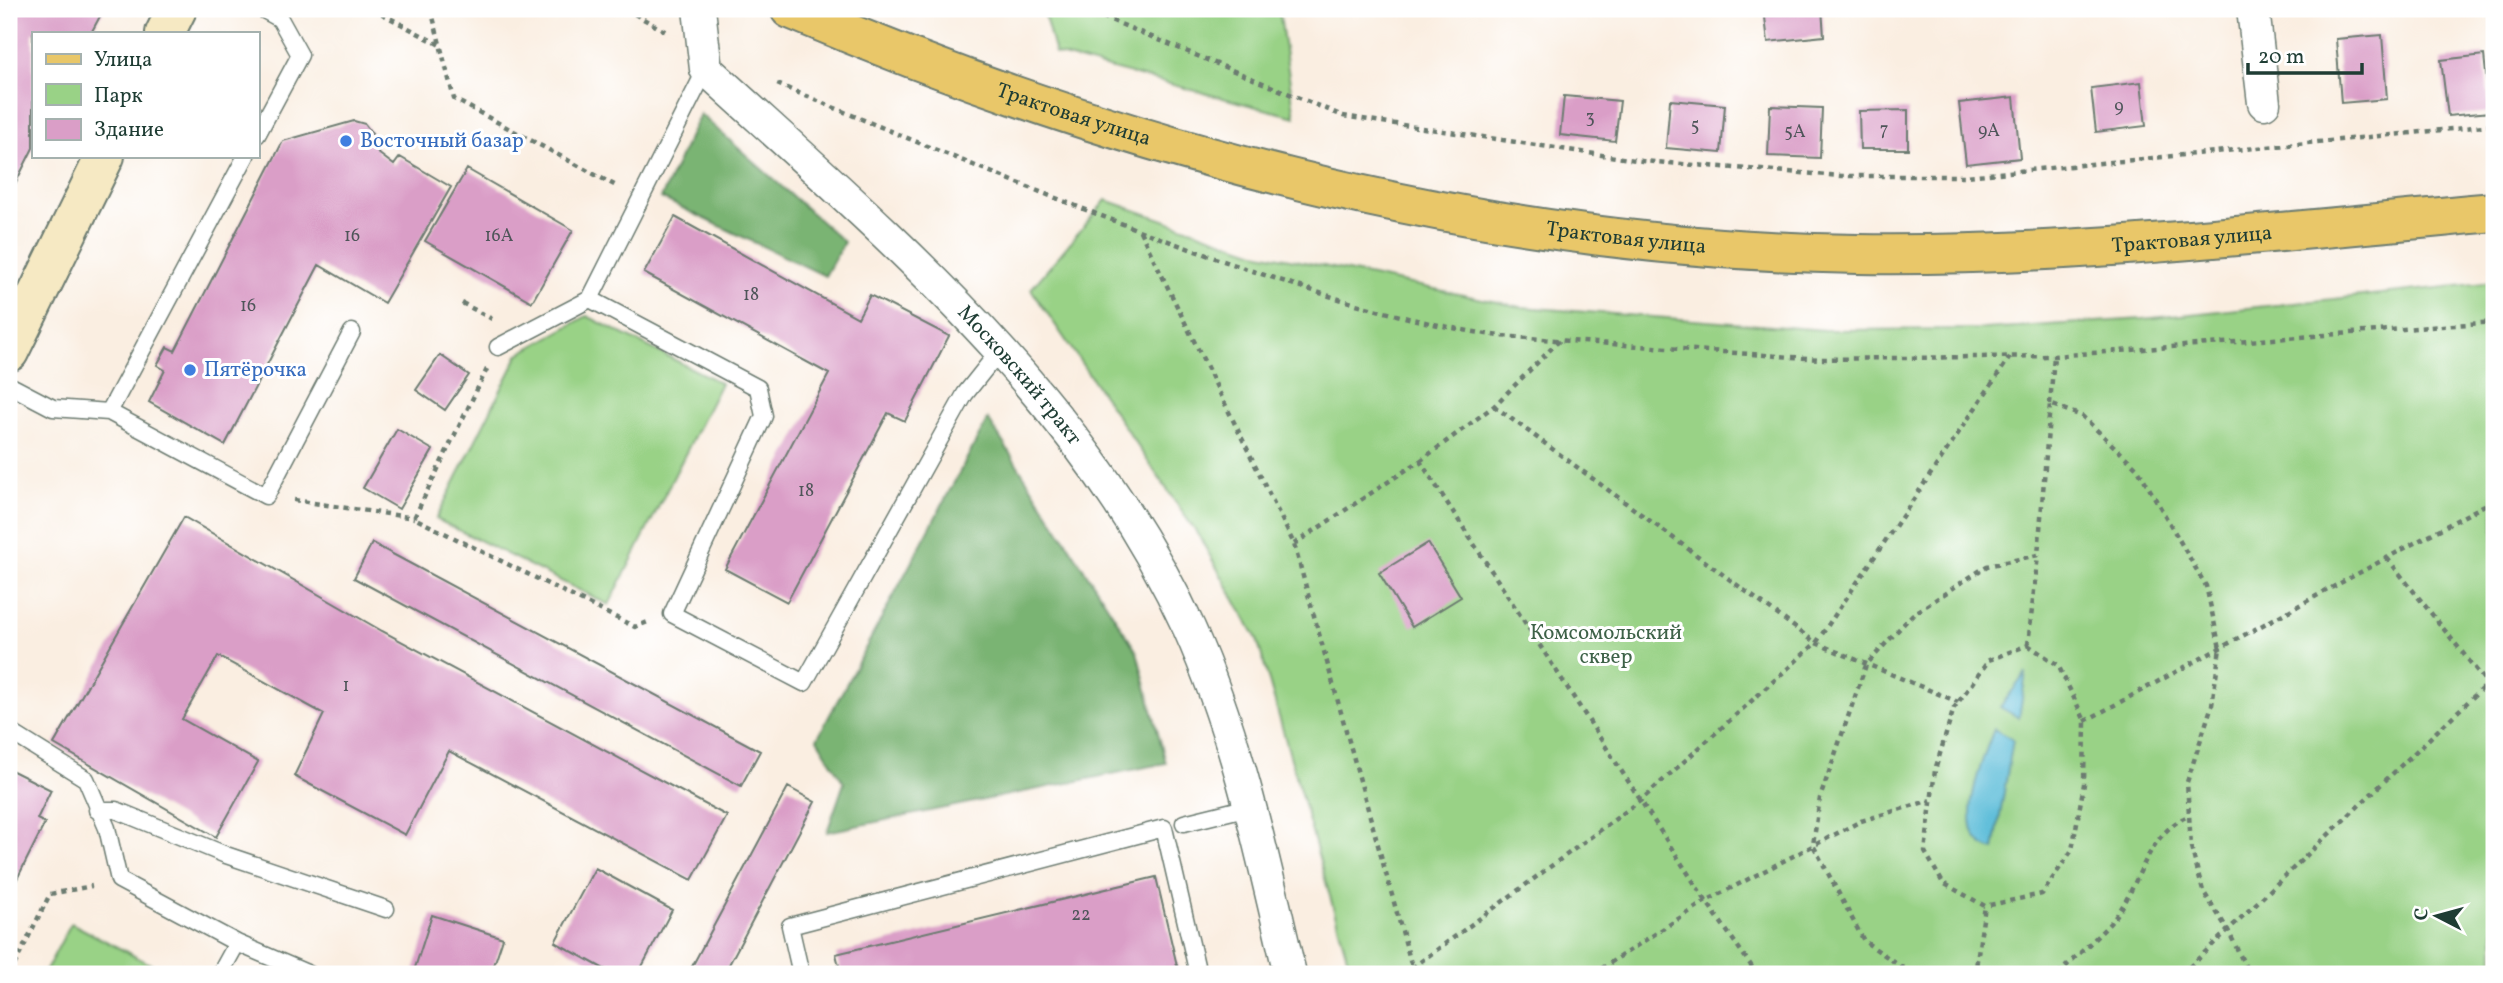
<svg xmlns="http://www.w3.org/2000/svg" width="2503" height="983" font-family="Vollkorn,serif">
  <rect width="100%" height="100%" fill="#fff"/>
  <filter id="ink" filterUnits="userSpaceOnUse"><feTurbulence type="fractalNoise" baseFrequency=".0143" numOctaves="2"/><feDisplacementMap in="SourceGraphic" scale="14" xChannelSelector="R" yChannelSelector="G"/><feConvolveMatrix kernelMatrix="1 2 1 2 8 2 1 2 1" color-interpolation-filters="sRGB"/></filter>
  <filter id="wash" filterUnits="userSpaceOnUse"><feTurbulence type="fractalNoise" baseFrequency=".00686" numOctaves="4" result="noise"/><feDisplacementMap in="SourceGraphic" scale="28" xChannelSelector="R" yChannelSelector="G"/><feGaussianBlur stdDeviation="1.57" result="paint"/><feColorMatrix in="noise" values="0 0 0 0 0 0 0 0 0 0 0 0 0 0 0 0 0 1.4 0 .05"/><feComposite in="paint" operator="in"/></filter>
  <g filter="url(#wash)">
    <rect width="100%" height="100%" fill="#faeee1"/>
    <!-- green -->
    <path fill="#99d286" stroke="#5c885d" stroke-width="2" d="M1043 9H1279L1295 117 1055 54Z
      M1106 200 1256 252 1521 307 1825 330 1984 329 2143 319 2494 282V974H1352L1257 639 1200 538 1031 289Z
      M587 316 721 383 609 605 436 519 519 354Z
      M71 923 169 974H44Z"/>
    <!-- forest -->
    <path fill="#7ab473" stroke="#4c7854" stroke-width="2" d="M700 114 844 242 825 276 661 198Z
      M988 419 1137 652 1166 763 827 832 844 783 817 739Z"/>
    <!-- water -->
    <path fill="#59bbd8" stroke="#3c7c86" stroke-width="2" d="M2026 673 2019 718 2000 707Z
      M1994 729 2013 740 1994 850C1948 839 1983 758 1994 729Z"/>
    <g id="blocks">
      <!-- building -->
      <path fill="#da9ec7" d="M17 9H104L91 33H33V148L9 196V26Z
        M1764 9H1822L1824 36 1768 42Z
        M2382 35 2387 99 2341 103 2336 39Z
        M2484 55 2490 112 2448 116 2441 60Z
        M2141 82 2146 126 2096 132 2091 88Z
        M1564 96 1620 101 1615 141 1560 135Z
        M2014 97 2020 158 1966 164 1959 103Z
        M1670 100 1725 105 1721 153 1666 148Z
        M1770 106 1822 108 1820 158 1768 156Z
        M1908 110V149H1860L1859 111Z
        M354 121 365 124 372 134 378 153 394 165 400 157 451 187 384 303 319 265 225 445 149 402 165 370 157 365 167 347 175 351 283 141Z
        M467 169 573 230 532 302 425 241Z
        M675 217 858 318 870 295 949 336 905 421 888 413 787 602 725 569 829 374 644 273Z
        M440 355 469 375 445 410 416 390Z
        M397 429 433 450 399 509 363 488Z
        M184 517 382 631 727 816 692 880 449 751 405 835 294 776 324 714 218 656 182 719 258 762 216 837 54 744Z
        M372 543 760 751 741 786 354 578Z
        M1428 543 1461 597 1412 627 1379 573Z
        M9 769 51 790 37 819 45 823 12 889 9 888Z
        M788 787 815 802 724 974H688Z
        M595 868 672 910 638 974H604L606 970 555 942Z
        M1156 877 1179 974H841L836 954Z
        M432 915 503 938 491 974H413Z"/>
    </g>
  </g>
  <g filter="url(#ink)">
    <use href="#blocks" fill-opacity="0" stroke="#6c7b71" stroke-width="2"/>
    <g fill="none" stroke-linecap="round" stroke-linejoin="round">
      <!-- lane casing -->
      <g stroke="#6c7b71" stroke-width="19">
        <path id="lane" d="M706 69 590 299 758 388 764 416 672 614 804 683 965 394 1000 350
          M257 135 300 55 280 19 262 9
          M498 347 590 299
          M9 385 53 408 109 412 266 496 352 332
          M109 412 246 156
          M9 731 86 779 107 828 119 880 237 943 309 974
          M97 810H116L226 855 386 909
          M1184 823 1249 807
          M220 974 237 943
          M801 974 790 926 1164 828 1198 974"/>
      </g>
      <!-- street casing -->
      <g stroke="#6c7b71" stroke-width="35">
        <g id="street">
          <path id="s1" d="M699 9 706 69C888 236 1084 398 1189 628 1238 737 1263 858 1290 974"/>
          <path d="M2253 9 2264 103"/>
        </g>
      </g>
      <!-- secondary casing -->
      <g stroke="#6c7b71" stroke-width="42">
        <path id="secondary" d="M165 33 177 9
          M9 352 105 156"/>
      </g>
      <!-- primary casing -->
      <g stroke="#6c7b71" stroke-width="42">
        <g id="primary">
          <path id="s2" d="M790 9C1127 152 1490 249 1858 254 2070 257 2283 231 2494 212"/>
        </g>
      </g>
      <!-- path -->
      <path stroke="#6c7b71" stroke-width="4.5" stroke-dasharray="5 5" stroke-linecap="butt" d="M373 9 440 45
        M431 9 454 99 618 187
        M626 9 668 33
        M1084 9 1343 116 1642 161 1842 176H1967L2494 125
        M777 84C922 144 1066 205 1215 258 1308 290 1401 322 1500 336L1820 359 2054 356 2494 322
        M1140 231 1294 544 1414 974
        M462 303 492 319
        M487 369 414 518 635 627 648 622
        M2050 404 2054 356
        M1494 406 1816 643 1958 702
        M1420 461 1494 406 1561 339
        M294 500 414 518
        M1294 544 1420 461 1706 901 1861 821 1931 800
        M2387 558 2494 692
        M2028 645 2058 665 2085 721 2084 784 2072 850 2042 894 1985 906 1943 883 1925 852 1935 770 1954 708 1989 660Z
        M2028 645 2038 555
        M2085 721 2494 500
        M1412 968 1640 801 1816 643 2010 357
        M10 974 50 894 92 886
        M1593 974 1706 901 1757 974
        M1912 974 1864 941 1813 845 1820 798 1866 665 1912 615 1987 566 2038 555 2050 404 2082 416 2138 469 2206 586 2220 648 2212 705 2187 782 2191 847 2203 891 2228 930 2249 974
        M1975 974 1985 906
        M2058 974C2076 956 2096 939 2113 920 2140 887 2145 835 2188 816
        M2182 974 2494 677"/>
      <!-- lane -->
      <use href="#lane" stroke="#fff" stroke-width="16"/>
      <!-- street -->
      <use href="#street" stroke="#fff" stroke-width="32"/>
      <!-- secondary -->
      <use href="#secondary" stroke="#f6e9c3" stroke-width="38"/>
      <!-- primary -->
      <use href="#primary" stroke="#e9c769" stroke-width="38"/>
    </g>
  </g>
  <!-- markers -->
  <g fill="#3f7fe0" stroke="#fff" stroke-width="2.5">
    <circle cx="346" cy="141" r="7"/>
    <circle cx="190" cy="370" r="7"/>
  </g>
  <g text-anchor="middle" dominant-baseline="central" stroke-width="6" stroke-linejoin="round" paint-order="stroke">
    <!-- number labels -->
    <g font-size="18" fill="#4e5559">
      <text x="2119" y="107">9</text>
      <text x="1590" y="118">3</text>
      <text x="1695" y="126">5</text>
      <text x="1884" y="130">7</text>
      <text x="1989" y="131">9А</text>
      <text x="1795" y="132">5А</text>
      <text x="352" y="236">16</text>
      <text x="499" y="236">16А</text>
      <text x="751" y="295">18</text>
      <text x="248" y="306">16</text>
      <text x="806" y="491">18</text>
      <text x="346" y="686">1</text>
      <text x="1081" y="915">22</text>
    </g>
    <!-- street labels -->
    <g font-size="21" fill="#1f3d34" stroke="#fff">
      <text stroke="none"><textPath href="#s2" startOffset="303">Трактовая улица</textPath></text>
      <text stroke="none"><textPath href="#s2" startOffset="870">Трактовая улица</textPath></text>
      <text stroke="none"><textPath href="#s2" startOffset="1437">Трактовая улица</textPath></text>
      <text stroke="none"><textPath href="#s1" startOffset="499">Московский тракт</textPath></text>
    </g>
    <!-- shop labels -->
    <g font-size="21" fill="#366cbe" stroke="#fff" text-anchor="start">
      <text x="360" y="141">Восточный базар</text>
      <text x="204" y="370">Пятёрочка</text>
    </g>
    <!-- park labels -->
    <g font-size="21" fill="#3e6248" stroke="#fff">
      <text x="1606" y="633">Комсомольский<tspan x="1606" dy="24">сквер</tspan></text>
    </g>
  </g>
  <!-- margin -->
  <rect width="2503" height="983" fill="none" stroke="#fff" stroke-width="35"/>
  <!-- legend -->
  <rect x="32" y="32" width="228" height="126" fill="#ffffff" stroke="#a5b1ae" stroke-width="2"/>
  <rect x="46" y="54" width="35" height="10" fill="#e9c769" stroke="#a5b1ae" stroke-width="2"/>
  <text x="94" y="66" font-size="21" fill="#1f3d34">Улица</text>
  <rect x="46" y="84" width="35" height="21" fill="#99d286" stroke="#a5b1ae" stroke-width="2"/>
  <text x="94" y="102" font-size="21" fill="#1f3d34">Парк</text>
  <rect x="46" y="119" width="35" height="21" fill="#da9ec7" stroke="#a5b1ae" stroke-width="2"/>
  <text x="94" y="136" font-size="21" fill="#1f3d34">Здание</text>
  <!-- north arrow -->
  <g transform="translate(2437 916) rotate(276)" stroke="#ffffff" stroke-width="5" paint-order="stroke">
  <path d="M0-5L12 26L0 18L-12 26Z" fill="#1f3d34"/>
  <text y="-10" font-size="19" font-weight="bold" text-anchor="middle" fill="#1f3d34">С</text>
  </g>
  <!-- scale -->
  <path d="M2248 63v10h114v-10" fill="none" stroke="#1f3d34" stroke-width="3.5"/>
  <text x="2258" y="63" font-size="21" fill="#1f3d34" stroke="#ffffff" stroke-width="5" paint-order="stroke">20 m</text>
</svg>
